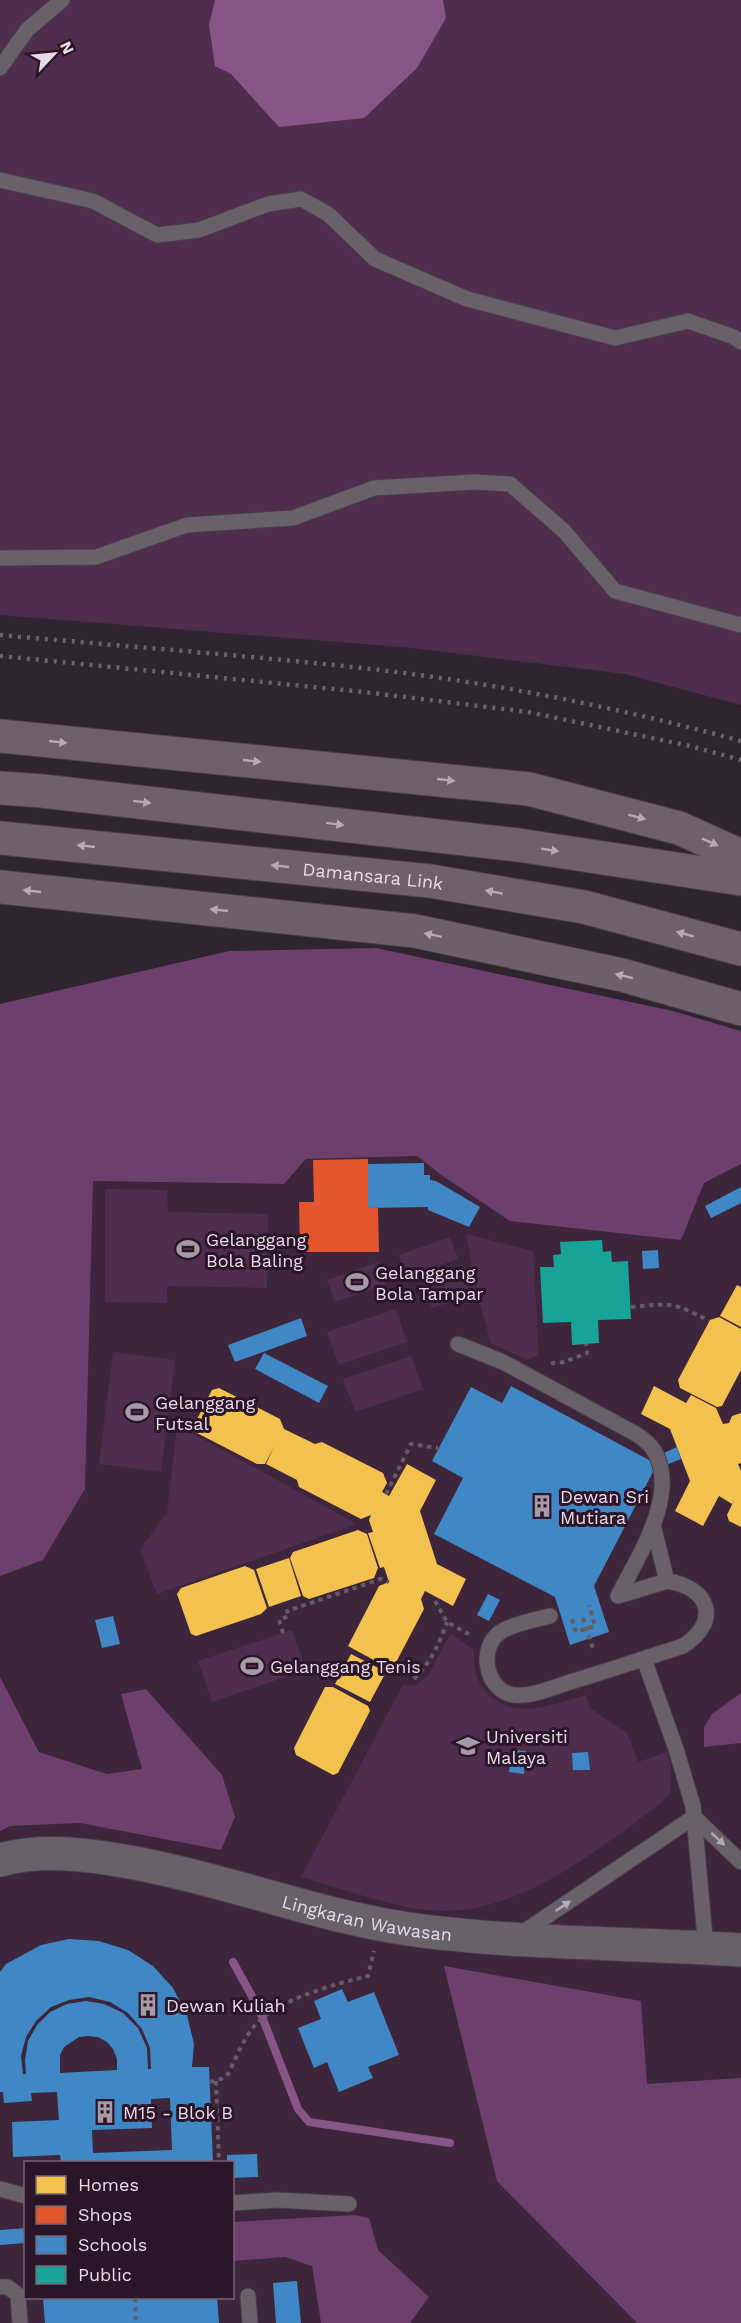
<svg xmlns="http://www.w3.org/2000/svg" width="741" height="2323" font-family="'Work Sans',sans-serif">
  <rect width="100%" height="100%" fill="#2f242f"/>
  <!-- built -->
  <path fill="#3d253c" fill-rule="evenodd" d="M417 1156 441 1176 704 1183 741 1164V2323H0V1831L10 1826 80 1823 221 1850 222 1775 146 1689 121 1694 143 1769 107 1774 39 1752 0 1677V1576L43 1559 85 1489 93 1181 284 1184 306 1159ZM26 2162H232V2298H26Z"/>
  <!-- green -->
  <path fill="#4f2e4d" d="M0 0H741V705L625 674 413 648 0 615Z
    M105 1189 167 1190 168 1212 268 1214 267 1288 167 1286V1303L105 1302Z
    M466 1234 533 1251 539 1355 527 1360 491 1343 477 1294 432 1308 422 1284 472 1266Z
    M450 1237 458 1259 407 1277 399 1255Z
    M378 1262 386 1284 335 1302 327 1280Z
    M396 1309 407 1342 339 1365 327 1332Z
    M113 1352 175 1360 161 1472 99 1464Z
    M411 1356 423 1389 355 1412 343 1379Z
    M177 1425 357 1524 157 1594 140 1549 167 1513Z
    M292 1630 306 1670 212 1702 198 1661Z
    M451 1633 474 1650C474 1671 475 1681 491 1696 517 1721 556 1703 586 1695L590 1708 627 1733 638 1762 667 1752 671 1767 670 1793 662 1802C599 1849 526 1910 444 1911 401 1911 344 1889 301 1877L403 1685 415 1686 427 1677Z"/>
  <!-- forest -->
  <path fill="#6d3f6c" d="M376 948 673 1011 741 1031V1164L704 1183 681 1240 510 1221 441 1175 417 1156 306 1159 284 1184 93 1181 85 1489 43 1560 0 1576V1004L229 951Z
    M0 1677 39 1752 107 1774 142 1769 121 1694 146 1689 222 1775 235 1817 221 1850 80 1823 10 1826 0 1831Z
    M741 1693V1743L704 1747V1727L712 1714Z
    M444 1966 641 2001 647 2084 741 2078V2323H637L497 2181Z
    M354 2215 369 2218 378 2250 429 2297 410 2323H321L312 2266 285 2257 233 2261V2222Z"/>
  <!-- water -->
  <path fill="#885686" d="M215 0H443L446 18 417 68 364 118 279 127 231 74 215 66 209 25Z"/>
  <!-- homes -->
  <path fill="#f2c14e" d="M737 1285 741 1287V1327L720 1316Z
    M719 1317 741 1329V1370L722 1406 717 1407 680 1388 678 1380 710 1320Z
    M654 1386 686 1403 691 1395 716 1408 723 1424 729 1423 732 1416 741 1413V1463L738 1464 741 1471V1527L729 1521 727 1515 736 1496 732 1504 719 1496 703 1526 675 1511 690 1481 670 1429 641 1414Z
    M219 1388 280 1419 284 1429 315 1444 322 1442 383 1473 387 1483 382 1492 389 1496 407 1464 436 1480 420 1511 437 1564 466 1579 453 1606 425 1591 421 1599 424 1609 392 1670 348 1646 379 1586 389 1582 384 1567 380 1568 368 1533 373 1532 369 1520 371 1515 361 1519 299 1487 297 1480 266 1464 274 1447 265 1464H257L195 1432 193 1427 212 1390Z
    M358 1530 367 1534 378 1568 374 1578 309 1599 303 1596 290 1558 293 1552Z
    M289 1558 301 1596 269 1607 256 1569Z
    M245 1566 254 1570 267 1608 261 1614 196 1636 191 1634 177 1594 181 1588Z
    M351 1654 386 1672 370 1702 335 1684Z
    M325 1687H333L368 1706 370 1711 338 1773 333 1775 296 1755 294 1748Z"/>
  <!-- shops -->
  <path fill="#e4572e" d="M368 1159V1208H378L379 1252H300L299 1202H314L313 1160Z"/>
  <!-- schools -->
  <path fill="#3f88c5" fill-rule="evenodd" d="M424 1163V1175H430V1180L436 1181 480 1207 469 1227 428 1210V1207L368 1208V1164Z
    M741 1187V1203L711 1218 705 1206Z
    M658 1250 659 1268 643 1269 642 1251Z
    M301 1318 307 1336 235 1362 228 1345Z
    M264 1353 328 1386 319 1403 255 1369Z
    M511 1386 649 1460 677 1447 681 1459 654 1470 594 1586 609 1632 570 1645 555 1597 434 1534 463 1478 432 1461 471 1387 502 1403Z
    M488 1594 500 1600 489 1621 477 1615Z
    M113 1616 120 1644 102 1648 95 1620Z
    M511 1750 526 1751 524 1774 509 1772Z
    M588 1752 590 1770H573L572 1753Z
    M69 1939 99 1941 128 1950 153 1966 173 1988 187 2015 194 2044 192 2067H209L213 2162H61L60 2155 13 2157 12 2122 59 2120 57 2092 31 2093 32 2101 4 2103 3 2092H0V1972L6 1964 41 1945ZM89 1997 110 2002 128 2013 142 2029 150 2048 151 2069H148L147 2048 138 2028 123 2013 104 2004 86 2001 67 2004 50 2012 37 2025 28 2041 25 2060 26 2074H23L21 2056 26 2037 36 2021 51 2007 69 2000ZM88 2036 98 2037 107 2042 113 2049 117 2059V2070L60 2073V2055L64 2047 79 2037ZM170 2098 172 2150 93 2153 92 2130 152 2128 151 2099Z
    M342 1989 348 2002 374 1992 399 2055 368 2067 373 2078 339 2092 327 2062 314 2068 298 2028 321 2019 314 2001Z
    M257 2154 258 2177 232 2178V2162H227V2155Z
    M26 2228V2243L0 2245V2230Z
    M297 2281 301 2323H276L273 2283Z
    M43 2298H217L219 2323H45Z"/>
  <!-- public -->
  <path fill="#17a398" d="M602 1240 603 1252 611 1251 612 1262 628 1261 631 1319 598 1320 599 1343 572 1345 571 1322 543 1323 540 1267H554L553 1255 561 1254 560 1242Z"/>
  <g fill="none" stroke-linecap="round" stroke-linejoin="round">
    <!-- stream -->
    <path stroke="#885686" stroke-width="8" d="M233 1962 259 2009 298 2109 309 2122 450 2143"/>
    <!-- lane casing -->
    <g stroke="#493f49" stroke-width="17">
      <path id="lane" d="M0 68 27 30 62 0
        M0 180 93 201 157 235 199 230 268 204 301 199 328 214 375 259 467 299 615 338 688 321 734 337 741 342
        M0 558 96 557 187 525 293 518 374 488 474 482 510 484 564 531 615 591 741 625
        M458 1344 503 1362 636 1434C642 1438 649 1443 653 1449 681 1493 638 1556 618 1596
        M618 1596 667 1581
        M550 1616C535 1620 516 1623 502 1631 477 1646 485 1691 514 1695 530 1697 549 1689 564 1684 604 1672 643 1659 683 1646 721 1622 710 1587 667 1581L653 1525
        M644 1659 676 1749 693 1806 706 1948
        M519 1935 694 1817 741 1862
        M0 2189 26 2196
        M232 2203 278 2200 349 2204
        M0 2287H8L18 2295 20 2323
        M248 2296 250 2323"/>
    </g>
    <!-- secondary casing -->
    <g stroke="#493f49" stroke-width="35">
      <g id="secondary">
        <path id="s1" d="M0 1860C44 1848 91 1855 135 1863 232 1881 325 1919 423 1931 528 1944 635 1943 741 1950"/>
      </g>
    </g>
    <!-- primary casing -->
    <g stroke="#493f49" stroke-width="35">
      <path id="primary" d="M0 887 415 931 622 975 741 1009"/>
    </g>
    <!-- highway casing -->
    <g stroke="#493f49" stroke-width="35">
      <g id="highway">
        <path d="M0 736 529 789 679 828 741 856"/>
        <path d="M0 788 42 791 518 845 741 879"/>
        <path id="s2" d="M0 838 430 881 584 907 741 949"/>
      </g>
    </g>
    <!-- path -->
    <path stroke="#655b65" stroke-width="4" stroke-dasharray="4.5 4.5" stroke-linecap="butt" d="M631 1307C671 1303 673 1302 709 1321
      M552 1365 553 1363 564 1362 587 1353 586 1344
      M386 1494 411 1444 438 1448
      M435 1601 447 1622 472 1636
      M583 1618 594 1652
      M572 1619 576 1632 595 1626 589 1605
      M283 1633 279 1620 289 1616 287 1611 381 1579 389 1582
      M414 1679C431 1662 439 1644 447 1622
      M216 2081 219 2162
      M210 2082 221 2079 228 2074C236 2058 244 2037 256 2024 280 1999 335 1984 368 1976L374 1951"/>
    <!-- lane -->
    <use href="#lane" stroke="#6a6069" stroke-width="15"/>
    <!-- secondary -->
    <use href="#secondary" stroke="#6a6069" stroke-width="33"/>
    <!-- primary -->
    <use href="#primary" stroke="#6d606c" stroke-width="33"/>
    <!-- highway -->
    <use href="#highway" stroke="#70606f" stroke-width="33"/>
    <!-- rail -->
    <path stroke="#6b636b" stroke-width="4.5" stroke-dasharray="3 6" stroke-linecap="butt" d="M0 635C121 646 242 655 362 668 490 682 617 707 741 741
      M0 656 364 692 528 712 690 746 741 760"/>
    <!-- path-bridge -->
    <path stroke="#655b65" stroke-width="4" stroke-dasharray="4.5 4.5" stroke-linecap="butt" d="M135 2298 136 2323"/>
  </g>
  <!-- one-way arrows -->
  <defs><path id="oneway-solid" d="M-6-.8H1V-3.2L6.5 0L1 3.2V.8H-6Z" transform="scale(1.5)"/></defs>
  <g fill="#b8a9b7">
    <use href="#oneway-solid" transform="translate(58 742) rotate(6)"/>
    <use href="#oneway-solid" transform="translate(252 761) rotate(6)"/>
    <use href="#oneway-solid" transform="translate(446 780) rotate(6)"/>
    <use href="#oneway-solid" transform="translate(142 802) rotate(7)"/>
    <use href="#oneway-solid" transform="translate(637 817) rotate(15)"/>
    <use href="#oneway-solid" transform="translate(335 824) rotate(7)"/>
    <use href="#oneway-solid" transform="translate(710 842) rotate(24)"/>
    <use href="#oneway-solid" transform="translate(86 846) rotate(-174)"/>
    <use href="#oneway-solid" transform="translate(550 850) rotate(9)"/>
    <use href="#oneway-solid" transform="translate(280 866) rotate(-174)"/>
    <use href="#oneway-solid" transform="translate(494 892) rotate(-170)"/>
    <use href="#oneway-solid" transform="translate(685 934) rotate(-165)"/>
  </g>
  <g fill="#b7a9b6">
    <use href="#oneway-solid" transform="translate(32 891) rotate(-174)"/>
    <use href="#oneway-solid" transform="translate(219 910) rotate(-174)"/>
    <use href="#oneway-solid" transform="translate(433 935) rotate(-168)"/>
    <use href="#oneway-solid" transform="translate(624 976) rotate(-166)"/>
  </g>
  <g fill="#b6a9b5">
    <use href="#oneway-solid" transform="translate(718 1839) rotate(43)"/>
    <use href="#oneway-solid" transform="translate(563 1906) rotate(-34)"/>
  </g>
  <!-- icons -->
  <defs>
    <g id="stadium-bare" transform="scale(1.8)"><path d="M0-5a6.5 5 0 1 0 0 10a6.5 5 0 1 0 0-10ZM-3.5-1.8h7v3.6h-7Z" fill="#a79aa7" stroke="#2a1529" stroke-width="2.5" paint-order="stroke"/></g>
    <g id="building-bare" transform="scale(1.8)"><path d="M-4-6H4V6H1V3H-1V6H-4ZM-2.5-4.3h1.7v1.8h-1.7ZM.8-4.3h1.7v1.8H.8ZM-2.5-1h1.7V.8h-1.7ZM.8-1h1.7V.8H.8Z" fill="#a79aa7" stroke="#2a1529" stroke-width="2.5" paint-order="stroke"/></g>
    <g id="university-bare" transform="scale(1.8)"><path d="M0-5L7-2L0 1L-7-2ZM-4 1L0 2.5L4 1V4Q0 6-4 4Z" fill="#a79aa7" stroke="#2a1529" stroke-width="2.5" paint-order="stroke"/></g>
  </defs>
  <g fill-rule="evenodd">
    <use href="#stadium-bare" x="188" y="1249"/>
    <use href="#stadium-bare" x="357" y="1282"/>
    <use href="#stadium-bare" x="137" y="1412"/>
    <use href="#building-bare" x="542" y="1506"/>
    <use href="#stadium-bare" x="252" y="1666"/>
    <use href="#university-bare" x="468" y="1746"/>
    <use href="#building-bare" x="148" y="2005"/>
    <use href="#building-bare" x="105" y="2112"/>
  </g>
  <g text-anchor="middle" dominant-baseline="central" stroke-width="6" stroke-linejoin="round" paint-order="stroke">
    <!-- street labels -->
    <g font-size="18" fill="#e8dae7" stroke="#2a1529">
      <text stroke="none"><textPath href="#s2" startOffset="375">Damansara Link</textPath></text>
      <text stroke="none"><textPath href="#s1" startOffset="375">Lingkaran Wawasan</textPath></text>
    </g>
    <!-- poi labels -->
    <g font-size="18" fill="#e8dae7" stroke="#2a1529" text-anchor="start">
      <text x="206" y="1239">Gelanggang<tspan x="206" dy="21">Bola Baling</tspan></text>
      <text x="375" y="1272">Gelanggang<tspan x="375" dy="21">Bola Tampar</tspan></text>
      <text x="155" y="1402">Gelanggang<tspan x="155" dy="21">Futsal</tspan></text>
      <text x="560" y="1496">Dewan Sri<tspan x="560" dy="21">Mutiara</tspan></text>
      <text x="270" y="1666">Gelanggang Tenis</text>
      <text x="486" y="1736">Universiti<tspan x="486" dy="21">Malaya</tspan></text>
      <text x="166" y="2005">Dewan Kuliah</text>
      <text x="123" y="2112">M15 - Blok B</text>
    </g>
  </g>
  <!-- legend -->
  <rect x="24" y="2161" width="210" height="138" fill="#2a1529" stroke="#766475" stroke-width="1.5"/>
  <rect x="36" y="2176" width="30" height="18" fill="#f2c14e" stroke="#766475" stroke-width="1.5"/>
  <text x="78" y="2191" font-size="18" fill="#e8dae7">Homes</text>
  <rect x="36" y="2206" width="30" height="18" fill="#e4572e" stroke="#766475" stroke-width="1.5"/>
  <text x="78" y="2221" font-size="18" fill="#e8dae7">Shops</text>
  <rect x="36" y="2236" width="30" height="18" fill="#3f88c5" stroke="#766475" stroke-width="1.5"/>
  <text x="78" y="2251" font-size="18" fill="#e8dae7">Schools</text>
  <rect x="36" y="2266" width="30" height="18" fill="#17a398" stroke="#766475" stroke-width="1.5"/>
  <text x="78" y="2281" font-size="18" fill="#e8dae7">Public</text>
  <!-- north arrow -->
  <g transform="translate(54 54) rotate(64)" stroke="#2a1529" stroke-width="4.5" paint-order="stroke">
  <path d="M0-4.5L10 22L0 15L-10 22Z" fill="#e8dae7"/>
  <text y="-9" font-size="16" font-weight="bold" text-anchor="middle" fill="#e8dae7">N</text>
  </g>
</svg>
